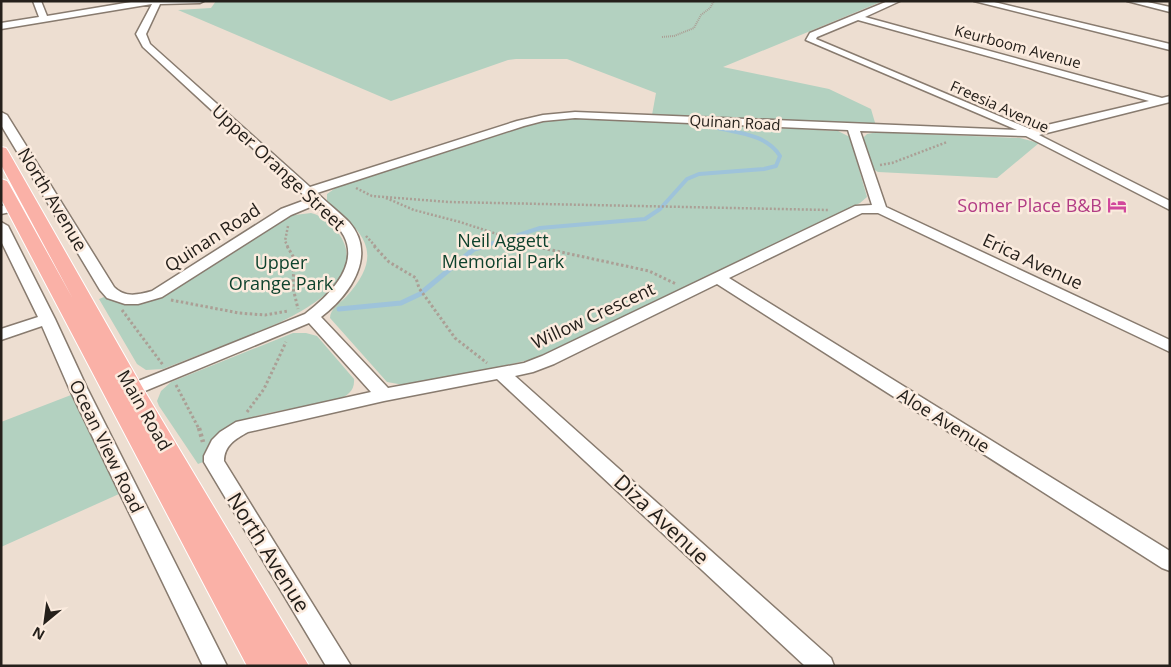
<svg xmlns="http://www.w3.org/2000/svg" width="1171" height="667" font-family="'Open Sans',sans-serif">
  <rect width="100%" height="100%" fill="#edded1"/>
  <!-- green -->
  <path fill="#b3d1c0" d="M216 1H883L723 67 829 89 871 109 876 126 652 115 656 93 567 59H516L508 60 391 101 178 10 211 8Z
    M573 118 838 131 850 137 867 197 860 203 542 357 449 378 404 385 387 382 330 318C330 309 340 303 346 297 386 253 364 233 327 202V194L337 187 497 134 545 121Z
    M878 132 1020 138 1039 143 997 178 878 172 873 169 863 138 867 134Z
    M311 213C324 216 339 230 344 243 365 295 261 331 227 344 206 352 184 361 163 369L146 370 137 364 99 299 104 297 122 304 139 303 157 298 287 216Z
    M293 333H306L317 336 354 379C355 391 347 396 337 400 319 403 302 407 284 410 251 417 210 423 203 462L198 464 159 406 157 401 161 391 171 382Z
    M71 395 119 494 1 547V422Z"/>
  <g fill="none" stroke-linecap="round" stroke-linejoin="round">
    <!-- stream-far1 -->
    <path stroke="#9ec3da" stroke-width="4" d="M481 247 540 228 645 219 660 209 687 179 699 174 764 169 776 166 780 156C767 135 740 133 718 128"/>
    <!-- stream -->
    <path stroke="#9ec3da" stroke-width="5" d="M339 309 401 303 420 294 474 249 485 246"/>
    <!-- minor casing -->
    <g stroke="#887b6f" stroke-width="3">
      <path id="minor" d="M33 1H41L47 16 137 1H204L200 3 160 4 146 34 150 44 310 187 517 121 543 115 575 112 1017 130 806 40 810 33 888 1H900L865 17 1162 98 1170 96V102L1039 135 1170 201V210L1026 136 860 131 886 207 1170 340V352L878 213H862L729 278 1170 551V571L1162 568 717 284 554 364 533 372 515 376 831 658 834 666H805L497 379 384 401 248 432C235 439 224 446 224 461L351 666H326L207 467 204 462V456L212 440 220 432 236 422 371 392 309 323 128 398 122 400 116 398 113 394 116 390 305 314C327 297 360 267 344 236 338 224 325 215 315 205L291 215 162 297 138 304H125L107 298 100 290 1 125V112L7 115 114 287C125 298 138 295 152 291L281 209 308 199 143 47 136 34 152 4 1 29V23L39 17ZM858 20 1149 101 1030 129 816 39 817 37ZM575 118 848 130 872 205 855 206 542 356 524 363 388 388 321 317C350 295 378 255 349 222 339 212 327 203 317 193L524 126 543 121Z
        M974 1H990L1170 44V50Z
        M1127 1H1143L1170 7V12Z
        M28 200 33 201 35 204 33 207 1 214V206Z
        M1 222 8 226 55 319 87 388 227 666H203L69 388 42 326 1 340V329L38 317 1 241Z"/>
    </g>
    <!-- major casing -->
    <g stroke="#fff" stroke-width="2">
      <path id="major" d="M1 147 6 148 8 151 144 390 309 666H247L1 199V179L7 181 9 184 73 299 1 165Z"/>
    </g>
    <!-- path-far3 -->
    <path stroke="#ab9f95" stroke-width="2" stroke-dasharray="1 1" stroke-linecap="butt" d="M662 37 674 36 694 28 701 15 710 8 714 1"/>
    <!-- path-far2 -->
    <path stroke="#ab9f95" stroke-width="2.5" stroke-dasharray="2 2" stroke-linecap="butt" d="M880 165 892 163 947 142
      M356 188 372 196 449 202 828 210
      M386 198 414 210 460 222 537 247
      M288 226 285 241 288 247
      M366 236 376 247"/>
    <!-- path-far1 -->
    <path stroke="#ab9f95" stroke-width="3" stroke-dasharray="2.5 2.5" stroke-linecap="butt" d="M287 246 294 258 293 288 298 309
      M374 246 389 262 416 278 419 288 455 338 487 363
      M533 246 649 271 676 284
      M171 300 239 313 265 315 288 311
      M122 310 163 365
      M176 385 199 429
      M247 412 264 389 286 342"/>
    <!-- path -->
    <path stroke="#ab9f95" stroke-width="4.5" stroke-dasharray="3 3" stroke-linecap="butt" d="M199 428 203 442"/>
    <!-- minor -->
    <use href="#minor" fill="#fff" fill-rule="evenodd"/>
    <!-- major -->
    <use href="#major" fill="#fab1a7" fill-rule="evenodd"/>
  </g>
  <!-- icons -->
  <defs>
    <g id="hotel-bare" transform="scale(1.5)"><path d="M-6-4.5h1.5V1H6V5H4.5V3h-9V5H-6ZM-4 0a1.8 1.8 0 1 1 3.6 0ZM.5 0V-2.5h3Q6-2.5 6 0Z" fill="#d1479c" stroke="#fbebde" stroke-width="2.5" paint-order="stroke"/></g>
  </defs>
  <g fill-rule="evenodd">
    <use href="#hotel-bare" x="1117" y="205"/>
  </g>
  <g text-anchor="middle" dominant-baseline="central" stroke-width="5" stroke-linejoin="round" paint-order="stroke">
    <!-- far-street labels -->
    <g font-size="15" fill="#25201b" stroke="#fbebde">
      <text transform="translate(1018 46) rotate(15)">Keurboom Avenue</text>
      <text transform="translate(1000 106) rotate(24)">Freesia Avenue</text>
      <text transform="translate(735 122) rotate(3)">Quinan Road</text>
    </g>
    <!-- street labels -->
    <g font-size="18" fill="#25201b" stroke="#fbebde">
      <text transform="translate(279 167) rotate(43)">Upper Orange Street</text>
      <text transform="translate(53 199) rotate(59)">North Avenue</text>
      <text transform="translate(212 237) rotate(-33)">Quinan Road</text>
      <text transform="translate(1033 261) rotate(25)">Erica Avenue</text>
      <text transform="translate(593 315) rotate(-25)">Willow Crescent</text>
      <text transform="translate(145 410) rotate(60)">Main Road</text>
      <text transform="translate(944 420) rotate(32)">Aloe Avenue</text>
      <text transform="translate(107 446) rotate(64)">Ocean View Road</text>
    </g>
    <!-- hotel labels -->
    <g font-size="18" fill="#b23c85" stroke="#fbebde" text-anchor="end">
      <text x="1102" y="205">Somer Place B&amp;B</text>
    </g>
    <!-- park labels -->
    <g font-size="18" fill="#0e422d" stroke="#fbebde">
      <text x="503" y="240">Neil Aggett<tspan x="503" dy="21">Memorial Park</tspan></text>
      <text x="281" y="262">Upper<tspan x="281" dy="21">Orange Park</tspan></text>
    </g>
    <!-- near-street labels -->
    <g font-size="21" fill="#25201b" stroke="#fbebde">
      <text transform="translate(662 519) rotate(43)">Diza Avenue</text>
      <text transform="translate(269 552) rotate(58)">North Avenue</text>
    </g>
  </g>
  <!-- border -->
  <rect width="1171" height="667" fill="none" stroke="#25201b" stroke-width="5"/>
  <!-- north arrow -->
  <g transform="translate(45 622) rotate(209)" stroke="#fbebde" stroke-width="4" paint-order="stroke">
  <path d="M0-4L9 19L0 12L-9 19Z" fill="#25201b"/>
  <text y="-8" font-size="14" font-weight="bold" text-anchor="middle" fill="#25201b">N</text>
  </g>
</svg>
